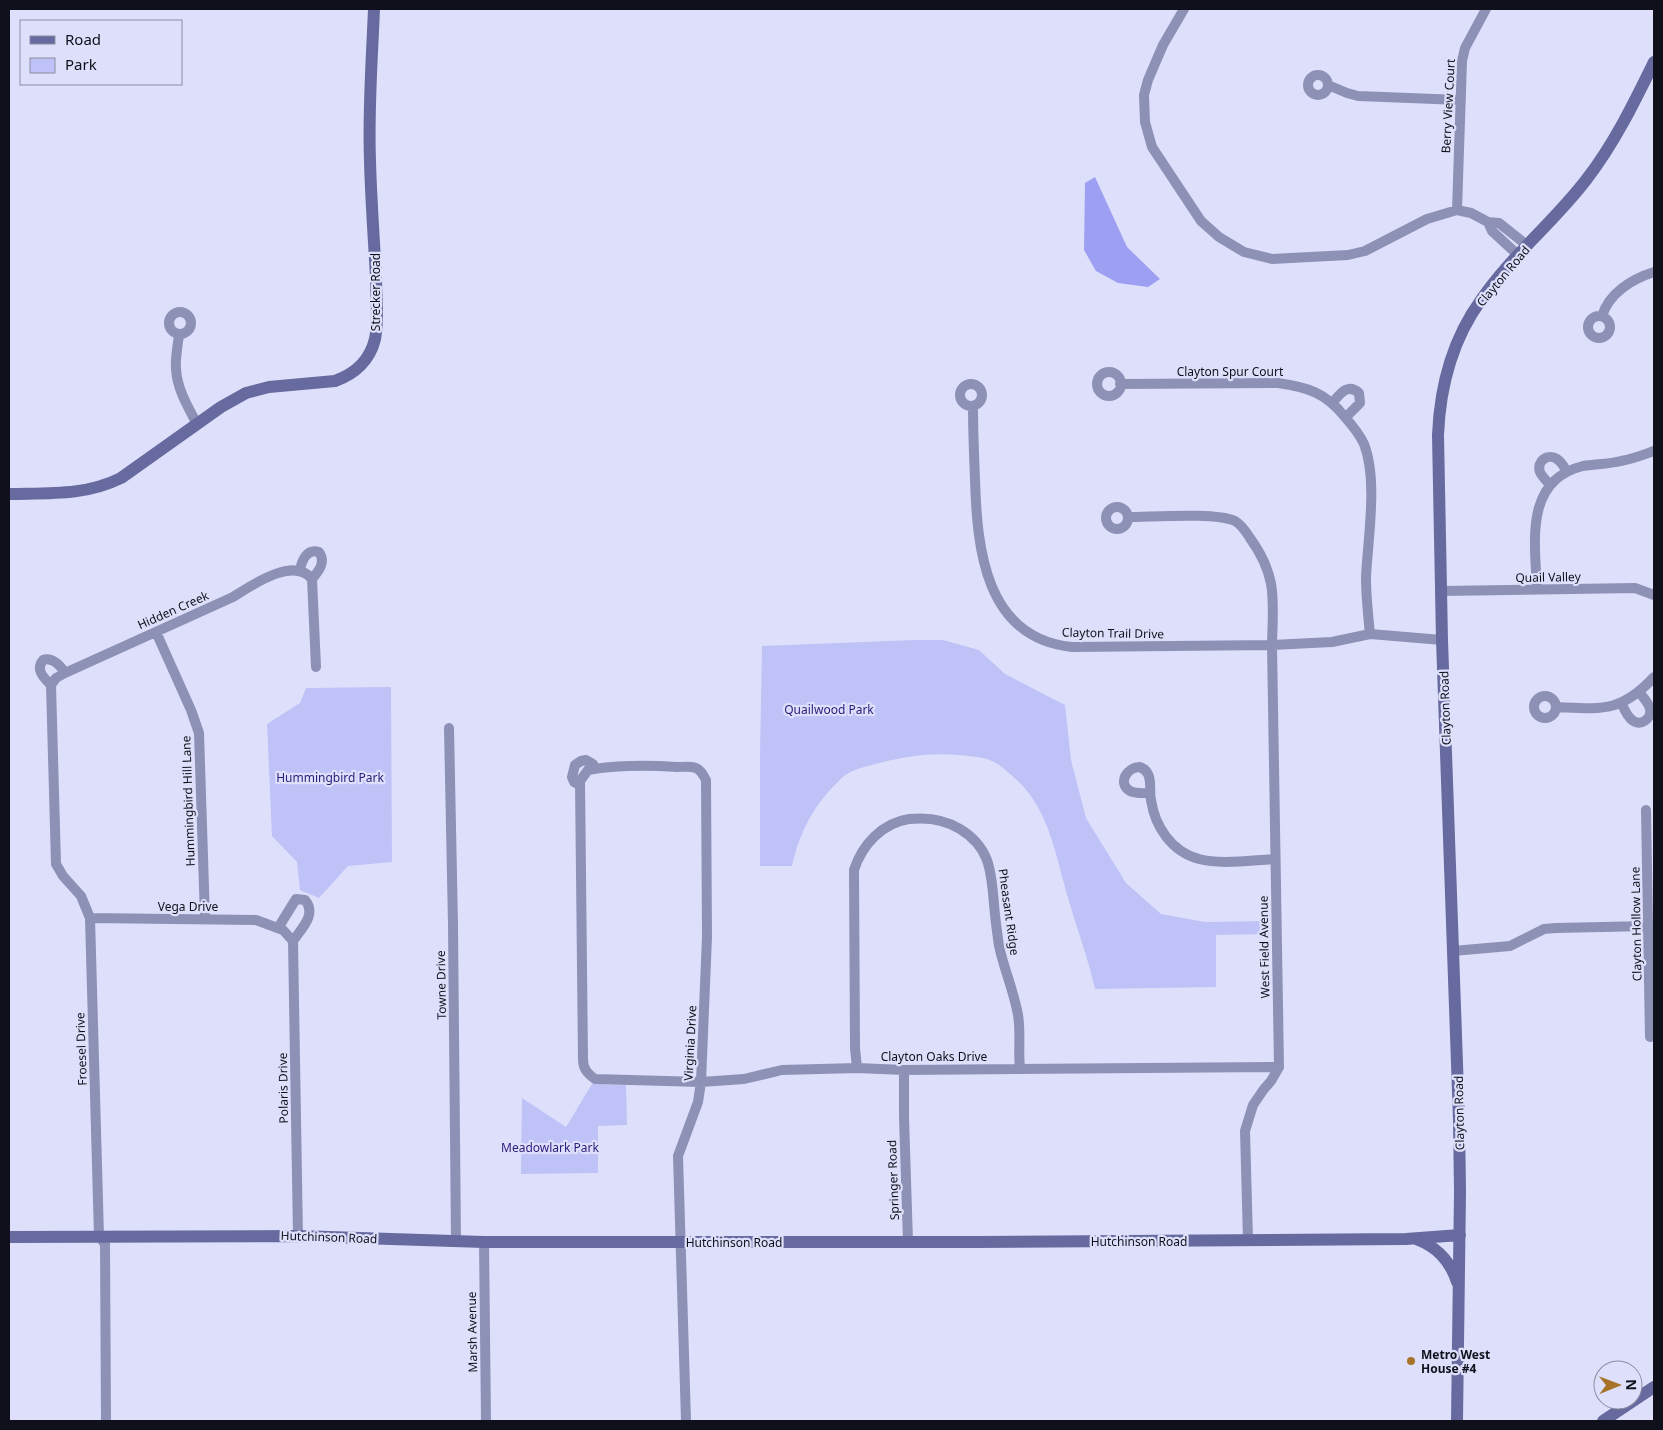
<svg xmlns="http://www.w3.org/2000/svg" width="1663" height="1430" font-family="'Noto Sans',sans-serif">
  <rect width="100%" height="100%" fill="#dee0fb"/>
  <!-- green -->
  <path fill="#bec2f7" d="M914 640H943L979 650 1005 674 1065 705 1071 760 1086 818 1126 883 1161 914 1205 922 1269 921V934L1216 935V987L1095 989C1088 958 1077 929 1068 898 1056 858 1050 812 1018 781 1011 775 1002 766 994 762 987 758 977 757 969 756 935 752 912 755 879 763 869 766 856 768 847 774 843 776 839 781 836 784 812 807 799 835 792 866H760V755L762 646Z
    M391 687 392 862 348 866 319 898 300 890 297 862 272 836 267 724 300 703 306 688Z
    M592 1084 626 1085 627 1125 598 1126V1173L521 1174 522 1098 566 1127Z"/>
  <!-- water -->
  <path fill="#9c9ff2" d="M1095 177 1127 247 1160 279 1148 287 1118 283 1096 271 1084 250 1085 183Z"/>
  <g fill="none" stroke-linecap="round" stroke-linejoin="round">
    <!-- street -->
    <path stroke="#8e91b6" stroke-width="10" d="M1184 9 1163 45 1148 80 1144 95 1145 122 1152 147 1201 221 1219 237 1244 252 1272 259 1348 255 1365 251 1427 219 1457 210 1471 213 1488 222 1499 223 1528 246
      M1308 85a10 10 0 1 1 20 0a10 10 0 1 1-20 0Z
      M1328 85 1347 93 1358 96 1460 100
      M1457 210 1462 61 1465 48 1486 9
      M1488 222 1492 231 1519 256
      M169 323a11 11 0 1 1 22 0a11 11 0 1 1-22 0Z
      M1588 327a11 11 0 1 1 22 0a11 11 0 1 1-22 0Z
      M1602 316C1609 293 1632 279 1654 272
      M179 334C178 345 175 358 176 369 177 389 188 407 197 424
      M1097 384a12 12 0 1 1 24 0a12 12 0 1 1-24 0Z
      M960 395a11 11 0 1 1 22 0a11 11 0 1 1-22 0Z
      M1120 384 1278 383C1307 387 1326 393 1344 416 1352 425 1359 433 1364 444 1378 480 1368 537 1366 577 1366 596 1368 615 1370 634
      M1333 402C1341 393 1348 383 1359 393L1360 403 1346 417
      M973 406C973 430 974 455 975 479 977 549 985 638 1072 647L1272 645 1332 642 1370 634 1442 640
      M1550 485C1547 481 1542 477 1540 472 1536 461 1548 453 1557 459 1562 462 1564 467 1567 472
      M1106 518a11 11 0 1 1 22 0a11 11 0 1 1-22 0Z
      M1128 517C1152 517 1216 512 1235 521 1242 525 1246 532 1250 538 1278 577 1273 600 1272 645L1279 1067 1271 1081 1264 1089 1253 1105 1245 1131 1248 1240
      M300 570C302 560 307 548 319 552 326 562 319 571 312 579
      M1537 589C1535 543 1524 480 1583 466 1596 464 1609 464 1621 461 1633 459 1643 455 1654 451
      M1441 591 1635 588 1654 595
      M156 632 191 710 199 733 205 918
      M51 685C44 678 35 670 43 660 52 657 60 665 65 673
      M1534 707a11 11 0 1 1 22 0a11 11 0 1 1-22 0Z
      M1622 704C1624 709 1627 716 1632 720 1640 727 1652 719 1650 709 1649 703 1643 697 1639 692
      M1556 707C1601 709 1621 713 1654 677
      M449 728 453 925 456 1241
      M580 785 574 782 572 777 575 765 581 761 586 760 593 764 595 768
      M1150 793C1144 793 1135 794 1130 791 1117 783 1127 767 1140 767 1144 769 1146 770 1148 774 1152 782 1149 792 1151 800 1155 827 1172 852 1199 859 1221 865 1252 860 1275 859
      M1646 810 1650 1037
      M90 918 256 920 283 930 293 941 298 1236
      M278 928 296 899 305 900C317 914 302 928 293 941
      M1453 951 1510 946 1544 929 1556 928 1648 926
      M857 1068 855 1048 854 870C862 845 882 823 909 819 928 817 944 819 960 829 991 848 991 872 994 904 995 918 997 932 999 946 1004 969 1014 992 1018 1015 1021 1032 1018 1051 1020 1068
      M904 1070V1117L908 1242
      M484 1242 486 1421
      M106 1421 105 1244 99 1236 90 918 81 896 63 876 56 864 51 685 56 678 65 673 233 597C252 585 294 556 312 579L316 667
      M686 1421 678 1156 698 1102 701 1082 707 937 706 780C703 775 702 771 696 768 690 766 683 767 677 767 648 765 617 765 588 770L580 781 583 1059C583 1069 587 1073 595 1079L701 1082 744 1079 782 1070 857 1068 904 1070 1279 1067"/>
    <!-- secondary -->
    <path stroke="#676a9e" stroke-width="12" d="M9 494C48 493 85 496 121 478L221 407 246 393 269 387 335 381C355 374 370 360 375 339 379 319 376 298 376 278 374 239 371 200 370 161 368 110 372 59 374 9
      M9 1237 298 1236 484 1242H974L1406 1239 1460 1235
      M1416 1239C1437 1247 1450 1260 1457 1282
      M1457 1421 1460 1192 1459 1120 1442 640 1438 435C1440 386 1452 340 1481 300 1511 256 1554 222 1586 180 1614 144 1634 103 1654 62
      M1603 1421 1654 1387"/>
  </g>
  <!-- markers -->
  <circle fill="#a7732b" stroke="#dee0fb" stroke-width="2" cx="1411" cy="1361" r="5"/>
  <g text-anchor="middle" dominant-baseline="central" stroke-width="4.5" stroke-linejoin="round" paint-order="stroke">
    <!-- street labels -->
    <g font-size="12" fill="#0f101b" stroke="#dee0fb">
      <text transform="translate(1448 106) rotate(-87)">Berry View Court</text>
      <text transform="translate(1503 276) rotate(-50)">Clayton Road</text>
      <text transform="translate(375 292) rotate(-90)">Strecker Road</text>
      <text x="1230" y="371">Clayton Spur Court</text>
      <text transform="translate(1548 577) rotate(-1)">Quail Valley</text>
      <text transform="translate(173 610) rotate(-24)">Hidden Creek</text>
      <text transform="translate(1113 633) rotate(1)">Clayton Trail Drive</text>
      <text transform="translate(1445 708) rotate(-92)">Clayton Road</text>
      <text transform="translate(188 801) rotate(-92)">Hummingbird Hill Lane</text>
      <text x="188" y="906">Vega Drive</text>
      <text transform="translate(1009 912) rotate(82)">Pheasant Ridge</text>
      <text transform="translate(1636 924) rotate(-91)">Clayton Hollow Lane</text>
      <text transform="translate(1264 947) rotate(-91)">West Field Avenue</text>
      <text transform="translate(441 985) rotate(-91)">Towne Drive</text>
      <text transform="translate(690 1043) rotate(-87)">Virginia Drive</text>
      <text transform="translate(81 1049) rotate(-92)">Froesel Drive</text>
      <text x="934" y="1056">Clayton Oaks Drive</text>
      <text transform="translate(283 1088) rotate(-91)">Polaris Drive</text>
      <text transform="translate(1459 1113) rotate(-91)">Clayton Road</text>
      <text transform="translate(893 1180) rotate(-92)">Springer Road</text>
      <text transform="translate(329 1237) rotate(2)">Hutchinson Road</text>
      <text x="1139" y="1241">Hutchinson Road</text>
      <text x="734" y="1242">Hutchinson Road</text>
      <text transform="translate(472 1332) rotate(-91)">Marsh Avenue</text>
    </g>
    <!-- park labels -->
    <g font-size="12" fill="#2b1b7a" stroke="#dee0fb">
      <text x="829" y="709">Quailwood Park</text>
      <text x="330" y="777">Hummingbird Park</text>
      <text x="550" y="1147">Meadowlark Park</text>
    </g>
    <!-- poi labels -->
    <g font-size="12" font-weight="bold" fill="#0f101b" stroke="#dee0fb" text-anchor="start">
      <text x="1421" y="1354">Metro West<tspan x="1421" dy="14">House #4</tspan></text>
    </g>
  </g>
  <!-- border -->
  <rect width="1663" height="1430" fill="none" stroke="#0f101b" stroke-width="20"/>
  <!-- legend -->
  <rect x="20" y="20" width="162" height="65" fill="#dee0fb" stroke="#8b8da1"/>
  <rect x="30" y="36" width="25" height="8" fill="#676a9e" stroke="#8b8da1"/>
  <text x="65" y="45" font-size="15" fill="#0f101b">Road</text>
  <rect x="30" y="58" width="25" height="15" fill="#bec2f7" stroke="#8b8da1"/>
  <text x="65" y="70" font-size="15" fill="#0f101b">Park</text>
  <!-- north arrow -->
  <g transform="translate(1618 1385) rotate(89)"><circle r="24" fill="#dee0fb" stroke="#8b8da1"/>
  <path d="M0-4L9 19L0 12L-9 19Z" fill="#a7732b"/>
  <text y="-8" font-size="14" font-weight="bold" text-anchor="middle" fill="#0f101b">N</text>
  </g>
</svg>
